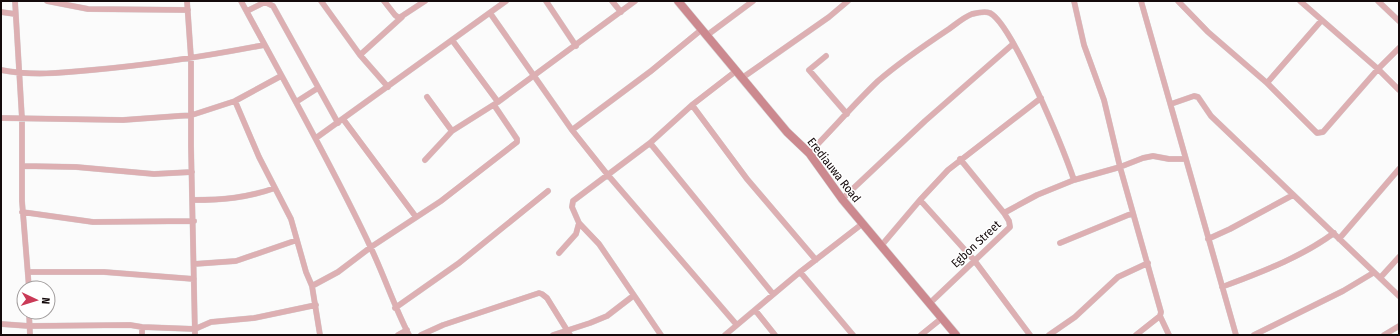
<svg xmlns="http://www.w3.org/2000/svg" width="1400" height="336" font-family="'Fira Sans Condensed',sans-serif">
  <rect width="100%" height="100%" fill="#fbfbfb"/>
  <g fill="none" stroke-linecap="round" stroke-linejoin="round">
    <!-- street casing -->
    <g stroke="#d6d4d5" stroke-width="6">
      <path id="street" d="M15 1 22 119V201L29 288
        M47 1 88 9 188 10
        M187 1 191 58V146L195 335
        M241 1C285 83 331 163 370 246 384 275 394 306 409 335
        M321 1 360 55 388 87
        M384 1 395 15 399 18 425 1
        M546 1 576 46
        M612 1 621 12
        M1074 1 1084 45 1104 100 1120 167 1161 312 1160 316 1169 335
        M1141 1 1236 335
        M1178 1 1208 32 1267 83 1317 133 1323 132 1378 69 1399 90
        M1300 1 1378 69 1399 48
        M1378 1 1399 21
        M247 11 265 2 273 6 338 123
        M1 12 15 14
        M490 13 572 130 607 174 736 324
        M706 36 753 1
        M452 40 498 102
        M360 55 402 17
        M826 56 809 70 847 114
        M1 70C31 76 62 73 92 70 150 65 207 56 264 45
        M742 78 829 17 848 1
        M1267 83 1321 21
        M427 97 452 131
        M235 101 259 157 291 219 306 272 312 286 320 335
        M296 102 318 88
        M1171 104 1194 96 1198 97 1211 116 1399 296
        M692 105 747 179 816 260
        M1 118 123 120 192 115 235 101 281 76
        M343 119 416 217
        M572 130 651 71 701 30
        M316 138 506 1
        M650 143 773 294
        M809 153C832 130 854 104 878 81 900 62 925 45 949 29 956 24 964 17 972 14 976 13 985 11 990 13 1013 25 1064 151 1074 180
        M425 160 452 131 498 102 635 1
        M22 166 76 167 154 174 192 172
        M842 199 925 121 1013 44
        M193 200C222 200 247 198 275 188
        M920 200 974 260 1030 335
        M22 212 93 222 194 221
        M1004 213 1037 195 1074 180 1120 167 1143 158 1153 156 1169 159H1185
        M1208 239 1230 229 1293 195
        M1339 239 1399 169
        M1060 243 1133 213
        M881 246 920 200 948 170 1041 98
        M559 253 576 234 579 223
        M194 264 236 261 297 240
        M28 272H104L194 279
        M800 272 853 335
        M1380 278 1399 257
        M312 286 338 272 371 247 441 201 517 142V139L494 105
        M1222 287C1261 272 1300 258 1334 233
        M930 303 1010 227 1009 221 1004 213 960 159
        M395 308 459 263 548 191
        M755 310 775 335
        M29 312 30 335
        M1 324 29 326 130 325 142 327 195 329 211 322 254 318 316 305
        M142 327V335
        M398 335 407 330
        M421 335 443 325 539 293 542 294 547 298 570 335
        M553 335 590 323 607 316 633 296
        M661 335 599 244 579 223 572 207 573 201 650 143 692 105 736 71
        M725 335 800 272 862 224
        M921 335 942 318
        M1049 335 1075 317 1118 277 1148 263
        M1136 335 1160 316
        M1254 335 1343 291 1373 273
        M1384 335 1399 326"/>
    </g>
    <!-- secondary casing -->
    <g stroke="#d6d4d5" stroke-width="9">
      <path id="secondary" d="M678 1 787 132 809 153 842 199 956 335"/>
    </g>
    <!-- street -->
    <use href="#street" stroke="#ddafb2" stroke-width="5.5"/>
    <!-- secondary -->
    <use href="#secondary" stroke="#cc898f" stroke-width="8"/>
  </g>
  <g text-anchor="middle" dominant-baseline="central" stroke-width="3" stroke-linejoin="round" paint-order="stroke">
    <!-- street labels -->
    <g font-size="12" fill="#140a0b" stroke="#fff">
      <text transform="translate(834 170) rotate(52)">Erediauwa Road</text>
      <text transform="translate(976 244) rotate(-43)">Egbon Street</text>
    </g>
  </g>
  <!-- border -->
  <rect width="1400" height="336" fill="none" stroke="#140a0b" stroke-width="4"/>
  <!-- north arrow -->
  <g transform="translate(36 300) rotate(94)"><circle r="19" fill="#ffffff" stroke="#a19d9d"/>
  <path d="M0-3L7 15L0 10L-7 15Z" fill="#ca3a57"/>
  <text y="-6" font-size="11" font-weight="bold" text-anchor="middle" fill="#140a0b">N</text>
  </g>
</svg>
